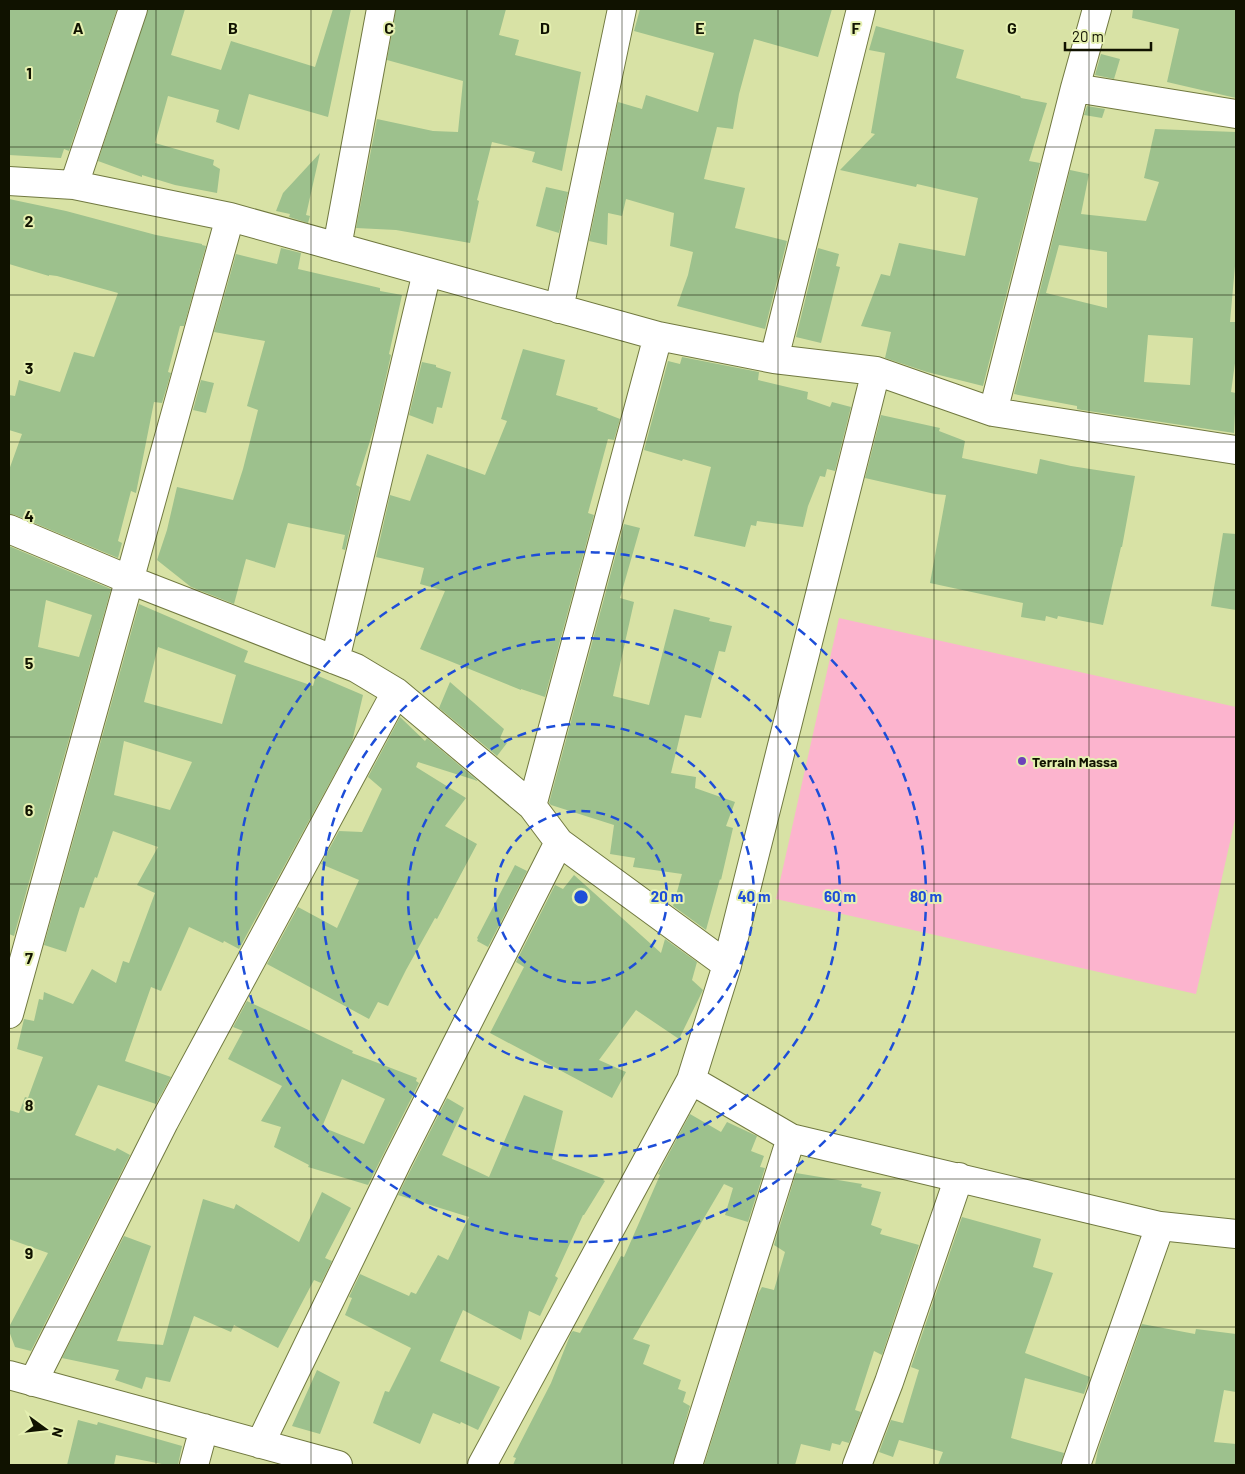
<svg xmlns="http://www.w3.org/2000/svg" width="1245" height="1474" font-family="Barlow,sans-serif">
  <rect width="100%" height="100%" fill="#d8e2a5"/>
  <!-- garden -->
  <path fill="#fcb4ce" d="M839 618 1236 707V815L1196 994 776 899Z"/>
  <!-- building -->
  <path fill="#9dc18d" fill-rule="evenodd" d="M9 9H117L69 151 64 149 61 158 9 155Z
    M148 9H185L171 55 221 70 231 41 315 67 333 9H351L328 117 249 94 239 130 216 122 219 110 168 96 155 143 214 160 213 165 220 169 217 193 175 185 142 175V177L98 161Z
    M396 9H506L499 35 519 40 515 55 581 72 562 171 532 162 535 152 492 142 477 200 479 201 470 243 396 230 356 228 377 119 433 131 458 132 463 81 387 60Z
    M640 9H832L818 57 754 39 739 94 733 129 717 127 704 179 745 188 735 228 787 241 765 329 677 306 688 275 693 252 670 246 674 213 626 199 622 216 608 213 607 245 589 241 618 102 642 109 646 95 698 112 714 53 634 31Z
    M1133 9H1236V98L1167 82 1179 29 1132 18Z
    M876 26 964 50 956 78 1020 96 1021 98 1047 103 1029 161 1040 163 983 386 927 372 885 358 891 332 861 326 881 274 890 276 899 243 965 256 978 198 917 184 916 187 840 170 875 134 871 133 885 53 869 50Z
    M1101 54 1120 59 1114 79 1095 75Z
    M1087 106 1105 109 1102 118 1084 115Z
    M1155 129 1236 132V255L1230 322H1236V356L1231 392 1236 393 1234 433 1082 410 1077 409V406L1014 394 1070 170 1089 174 1081 214 1146 221 1159 182 1144 178ZM1059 245 1107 252V308L1046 293ZM1148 335 1193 338 1190 385 1144 382Z
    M320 153 306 215 310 216 308 223 289 217 290 214 276 211 283 193Z
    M546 187 568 192 559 233 536 226Z
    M9 199 66 211 156 235 202 244V245L206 246 184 326H180L168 372 171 373 162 403 154 402 136 493 131 491 118 541 122 543 118 558 15 515 9 514V470L22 434 9 430V395L15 396 19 380 60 392 74 352 94 357 118 293 57 276 49 275V276L9 264Z
    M281 248 301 253 298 269 380 288V291L402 295 389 354 391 355 375 425 356 485 360 487 345 550 342 549 345 535 288 523 275 568 246 559 234 604 191 587 157 560 167 530 177 487 233 500 243 469 258 410 247 406 265 341 214 332 236 254 277 264Z
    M818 248 839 254 836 266 840 267 821 343 796 337Z
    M523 349 565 360 556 395 598 408 597 410 620 419 614 440 608 439 588 513 594 515 545 697 521 689V690L420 649 445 591 420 584 424 568 376 557 390 495 410 501 427 454 485 475 507 421 501 419Z
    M682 357 759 372 758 380 808 392 807 399 830 407 832 402 851 407 835 471 827 469 825 477 820 476 808 506 803 527 757 521 756 526 751 525 745 547 694 536 711 467 683 459 682 461 644 450 668 361 680 364Z
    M422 362 436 365V367L451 372 442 408 437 407 433 424 409 415Z
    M201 380 214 383 206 413 193 410Z
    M881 415 940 428 939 431 965 441 962 458 1037 474 1040 459 1071 466 1135 476 1122 547H1121L1103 625 1058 616 1057 619 1046 616 1045 621 1021 617 1023 603 930 583 946 495 935 494 865 478Z
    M624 524 640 528 620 598 634 602 613 696 649 705 674 609 710 618 709 621 732 626 725 652 719 651 701 718 685 715 671 773 696 777 695 788 735 802 726 826 733 828 721 880 720 879 706 930 673 906 682 874 633 867 635 858 610 854 614 825 551 805 549 803Z
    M1223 533 1236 534V610L1211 606Z
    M9 546 111 589 14 936 9 934ZM46 600 92 615 79 657 38 647Z
    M139 604 248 651 244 662 313 686 316 675 363 695 352 742 239 949 224 941 223 943 189 927 161 991 151 987 125 1061 171 1077 156 1104 98 1085 75 1135 115 1151 117 1148 130 1155 31 1351 15 1347 9 1331V1327L48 1253 9 1239V1110L19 1113 25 1097 28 1098 43 1057 17 1049 24 1019 34 1021 39 999 43 1000 44 992 73 1004 92 969 116 983 123 961 129 963 155 893 137 885 158 847 113 831 97 878 95 877 84 908 80 907 66 952 44 945ZM158 647 236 675 222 724 144 702ZM124 741 192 762 170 810 114 795Z
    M450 682 504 729 500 738 507 743 497 756 439 708Z
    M400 717 425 741 427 738 478 781 418 762 416 767 466 798 445 826 477 844 437 919 435 918 406 970 388 1006 378 1002 369 1019 267 964 298 907 337 928 359 880 321 864 339 831 362 832 382 789 368 777Z
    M515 865 527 871 488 947 477 941 478 939 477 938Z
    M574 875 661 953 665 939 697 962 692 980 703 990 679 1039 636 1010 599 1060 626 1072 612 1098 490 1033 524 967 516 962 555 885 563 889Z
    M247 1001 353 1051 352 1053 417 1078 416 1081 419 1083 368 1185 308 1167 309 1165 274 1147 281 1127 261 1121 282 1086 228 1059 243 1031 233 1027ZM342 1079 385 1099 364 1144 322 1127Z
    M524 1095 563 1111 552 1159 604 1179 603 1180 605 1181 584 1215H583L555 1276 558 1278 540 1316 529 1311 521 1340 463 1310 440 1361 500 1387 478 1430 461 1422 460 1424 433 1413 420 1444 373 1423 385 1391 389 1392 411 1348 345 1315 352 1298 349 1297 360 1274 409 1296 411 1292 416 1294 438 1255 448 1260 469 1217 398 1195 447 1098 464 1108 442 1155 489 1177Z
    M690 1114 721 1132 727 1122 757 1136 751 1151 764 1156 760 1167 765 1168 748 1222 725 1215 733 1188 724 1184 633 1339 650 1345 643 1364 681 1380 678 1389 686 1392 683 1402 690 1406 673 1465H513L516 1458 513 1457 551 1383 571 1333 573 1331 580 1333 621 1256 624 1257 660 1175 658 1174Z
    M796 1173 862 1184 861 1187 881 1192 871 1225 882 1229 880 1234 919 1245 882 1355 874 1351 855 1410 861 1412 849 1443 842 1441 840 1445 832 1443 830 1451 801 1444 795 1465H704L758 1294 762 1287 774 1290 785 1252 774 1245Z
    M322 1192 351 1208 325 1258 332 1261 321 1283 314 1280 278 1348 234 1325 231 1332 194 1316 170 1382 146 1377 142 1389 115 1380 119 1370 62 1358 124 1236 151 1246 117 1341 163 1345 203 1199 234 1209 236 1204 299 1242Z
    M962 1217 1041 1239 1033 1267 1053 1273 1025 1353 1090 1377 1084 1394 1025 1378 1011 1438 1064 1453 1061 1465H938L943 1452 899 1440 893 1457 879 1452 891 1420 903 1423 919 1370 911 1367Z
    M1142 1324 1195 1334 1196 1329 1236 1334V1392L1224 1390 1214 1442 1236 1444V1465H1095L1098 1450Z
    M317 1370 340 1382 320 1434 292 1426Z
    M78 1420 97 1425 98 1422 182 1446 178 1465H167L116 1455 114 1465H67Z"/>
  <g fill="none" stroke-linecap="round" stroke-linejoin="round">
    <!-- street casing -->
    <g stroke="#717940" stroke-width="30">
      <path id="street" d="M1075 88 1236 114
        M9 181 74 185 230 217 658 336 774 359 876 371 993 412 1236 450
        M74 185 133 9
        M337 247 381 9
        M559 309 622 9
        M774 359 861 9
        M993 412 1075 88 1097 9
        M9 529 130 580 356 668 396 692 532 806 559 842 727 965
        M335 660 427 272
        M532 806 658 336
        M9 1014 230 217
        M691 1080 791 1138 1160 1226 1236 1234
        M9 1375 338 1465
        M33 1382 164 1122 396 692
        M260 1444 397 1162 559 842
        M194 1465 204 1428
        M482 1465 691 1080 727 965 876 371
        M688 1465 791 1138
        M857 1465 889 1382 959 1177
        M1076 1465 1160 1226"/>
    </g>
    <!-- street -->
    <use href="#street" stroke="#fff" stroke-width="28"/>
  </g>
  <!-- grid -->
  <path fill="none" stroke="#101200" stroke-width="1" stroke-opacity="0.55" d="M156 9V1465M311 9V1465M467 9V1465M622 9V1465M778 9V1465M934 9V1465M1089 9V1465M9 147H1236M9 295H1236M9 442H1236M9 590H1236M9 737H1236M9 884H1236M9 1032H1236M9 1179H1236M9 1327H1236"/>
  <!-- distance rings -->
  <g fill="none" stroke="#1d4ed8" stroke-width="2.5" stroke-dasharray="9 6">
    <circle cx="581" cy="897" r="86"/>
    <circle cx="581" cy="897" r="173"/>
    <circle cx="581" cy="897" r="259"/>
    <circle cx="581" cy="897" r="345"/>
  </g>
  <!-- markers -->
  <circle fill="#6d41b9" stroke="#e5f0b1" stroke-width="2" cx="1022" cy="761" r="5"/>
  <g text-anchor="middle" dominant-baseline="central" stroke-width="4" stroke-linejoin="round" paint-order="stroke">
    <!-- poi labels -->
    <g font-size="14" font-weight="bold" fill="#101200" stroke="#e5f0b1" text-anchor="start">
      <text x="1032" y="761">Terrain Massa</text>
    </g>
  </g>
  <g font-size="16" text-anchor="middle" font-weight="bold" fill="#101200" stroke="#e5f0b1" stroke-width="4" stroke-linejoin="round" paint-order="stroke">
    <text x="78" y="34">A</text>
    <text x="233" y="34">B</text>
    <text x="389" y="34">C</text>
    <text x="545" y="34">D</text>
    <text x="700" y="34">E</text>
    <text x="856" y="34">F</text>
    <text x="1012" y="34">G</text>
    <text x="29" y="79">1</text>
    <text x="29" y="227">2</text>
    <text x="29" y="374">3</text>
    <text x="29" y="522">4</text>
    <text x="29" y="669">5</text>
    <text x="29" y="816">6</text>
    <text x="29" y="964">7</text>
    <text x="29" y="1111">8</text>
    <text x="29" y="1259">9</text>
  </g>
  <circle cx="581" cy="897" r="8" fill="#1d4ed8" stroke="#e5f0b1" stroke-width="2.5"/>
  <g font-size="15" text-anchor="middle" font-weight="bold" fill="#1d4ed8" stroke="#e5f0b1" stroke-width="4" stroke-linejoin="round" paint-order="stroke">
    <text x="667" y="902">20 m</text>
    <text x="754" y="902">40 m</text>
    <text x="840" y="902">60 m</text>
    <text x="926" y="902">80 m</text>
  </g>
  <!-- border -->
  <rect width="1245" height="1474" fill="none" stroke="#101200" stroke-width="20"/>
  <!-- north arrow -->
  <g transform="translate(45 1429) rotate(105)" stroke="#e5f0b1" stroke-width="4" paint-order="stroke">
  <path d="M0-4L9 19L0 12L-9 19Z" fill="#101200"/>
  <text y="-8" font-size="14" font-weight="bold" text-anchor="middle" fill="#101200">N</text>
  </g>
  <!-- scale -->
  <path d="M1065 42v8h86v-8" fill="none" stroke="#101200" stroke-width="2.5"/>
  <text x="1072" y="42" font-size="15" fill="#101200" stroke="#e5f0b1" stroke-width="4" paint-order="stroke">20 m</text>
</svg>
